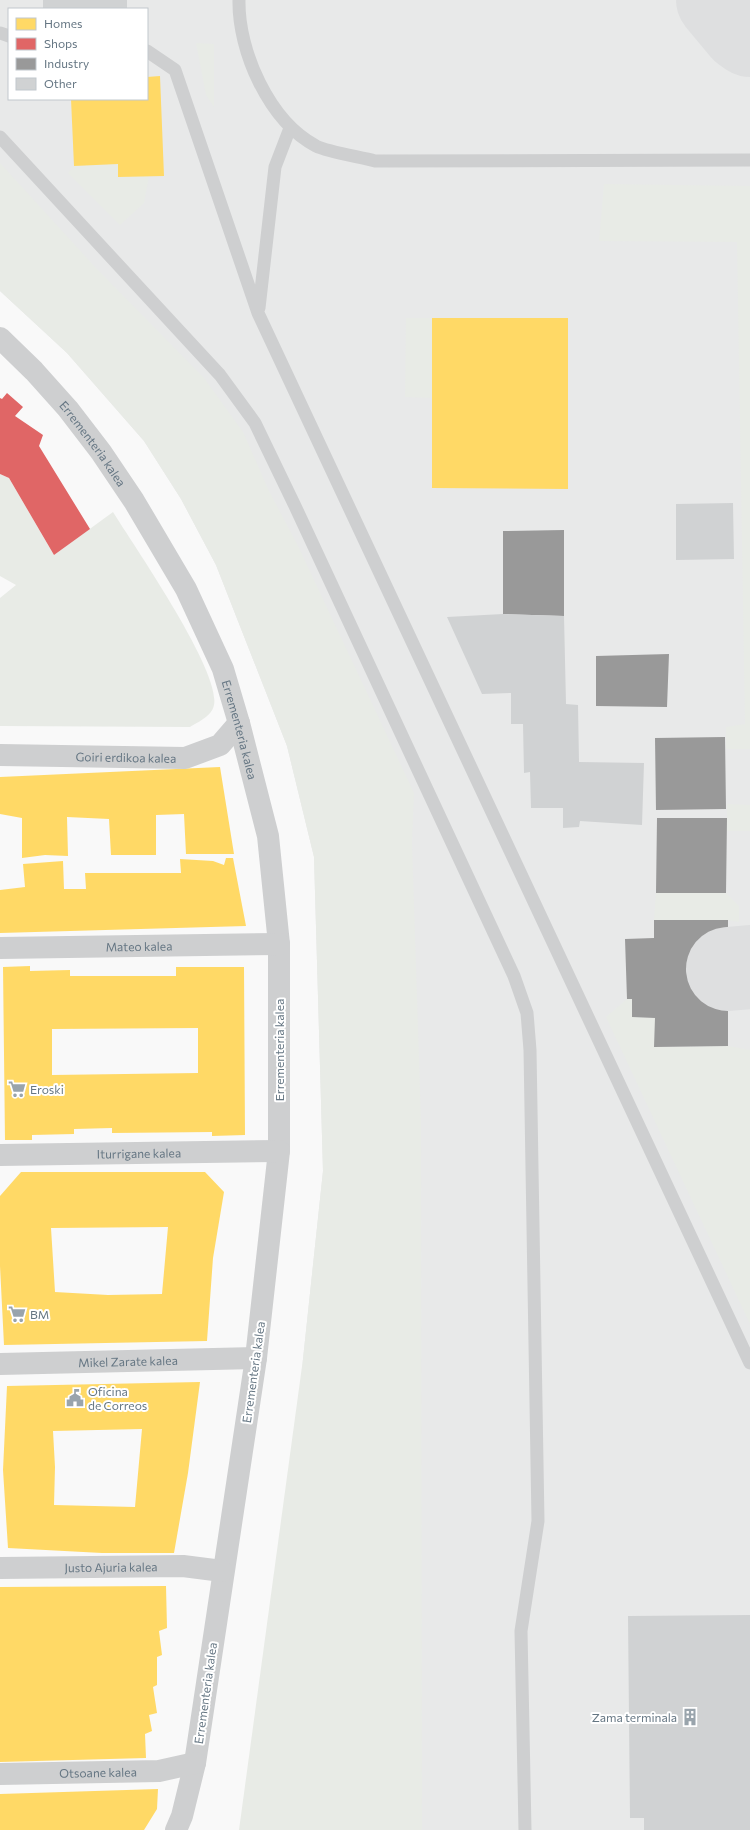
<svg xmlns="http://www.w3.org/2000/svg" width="750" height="1830" font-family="Commissioner,sans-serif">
  <rect width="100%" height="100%" fill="#f9f9f9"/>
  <!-- built -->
  <path fill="#e8e9e9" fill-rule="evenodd" d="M0 0H750V1830H276L303 1359 323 1171 314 857 287 746 216 565 181 499 144 441 67 353 0 291ZM9 9H147V99H9Z"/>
  <!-- green -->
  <path fill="#e8ebe6" d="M196 43 214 44V107L206 95Z
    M0 163 95 267 204 378 243 432 269 491 298 546 414 793 412 843 421 1121 422 1830H239L303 1359 323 1171 314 857 287 746 216 565 181 499 144 441 67 353 0 291Z
    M118 164 119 177 149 176 144 203 120 225 68 173 74 166Z
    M604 184 750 186V749H726V727L745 724 737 242 599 241Z
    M406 318H432V398L405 397Z
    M0 474 9 478 54 555 113 512C134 546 221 671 214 705 212 716 198 722 190 727L0 726V598L16 585 0 576Z
    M727 804 750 805V831H727Z
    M656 893H726L739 906V922L727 920H654Z
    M627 999H632L633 1017 655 1018V1047L728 1046 750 1050V1324L606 1017Z"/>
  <!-- homes -->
  <path fill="#ffd966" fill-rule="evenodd" d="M160 76 164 176 118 177V164L74 166 71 99H147V77Z
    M432 318H568V489L432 488Z
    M220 767 234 854H186L184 814 156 815V855H111L109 819 67 817 68 856 45 855 22 858V818L0 814V777Z
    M226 858H233L246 926 0 933V890L25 887 23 864 63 861 64 889H86L85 873H181L180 859 213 861 224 865Z
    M30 966V971L70 970V976H176V967H244L245 1135 212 1136V1132L112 1133V1128L74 1129V1134L32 1135V1140H5L3 967ZM198 1028V1073L52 1075V1029Z
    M21 1172H205L224 1192 213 1258 207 1341 4 1345 0 1266V1196ZM168 1227 162 1294 108 1295 55 1292 51 1228Z
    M200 1382 188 1473 174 1553H102L8 1548 3 1470 7 1386ZM142 1429 135 1507 54 1505 55 1467 53 1431Z
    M166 1586 167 1628 159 1631 162 1655 157 1657V1685L153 1687 157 1713 149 1715 152 1731 145 1734 146 1758 0 1762V1587Z
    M158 1789 157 1809 144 1830H0V1794Z"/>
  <!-- shops -->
  <path fill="#e06666" d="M7 393 23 407 15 416 43 435 39 446 90 529 54 555 9 478 0 474V398L2 399Z"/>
  <!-- industry -->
  <path fill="#999" d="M564 530V616L503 614V531Z
    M669 654 667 707 596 706V656Z
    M725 737 726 809 656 810 655 738Z
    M657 818H727L726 893H656Z
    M654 920H728V1046L654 1047 655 1018 632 1017V999H627L625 939 654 938Z"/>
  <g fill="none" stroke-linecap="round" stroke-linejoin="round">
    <!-- taxiway -->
    <path stroke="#dedfe0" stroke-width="84" d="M718 0 743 30 750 35
      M728 969 750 967"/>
  </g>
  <!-- building -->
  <path fill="#d0d2d3" d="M43 0H127V9H43Z
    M733 503 734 559 676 560V504Z
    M503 614 564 616 566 704 578 705 579 762 644 763 642 825 580 821 579 827 563 828V808H531L530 772 524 773 523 724H511V693L482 694 447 617Z
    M750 1615V1830H644V1818H630L628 1616Z"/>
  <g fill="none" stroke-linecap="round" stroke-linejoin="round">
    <!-- service -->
    <path stroke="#cecfd0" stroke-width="13" d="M239 0C238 51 269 121 316 146 328 152 360 157 375 161L750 160
      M0 33 9 36
      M147 51 175 70 258 313 750 1363
      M0 137 220 375 255 423 295 506 514 976 527 1013 530 1050 538 1521 521 1631 525 1830
      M259 308 275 167 290 128"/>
    <!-- minor -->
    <g stroke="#cecfd0" stroke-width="22">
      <path id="s1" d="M0 338 34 371 68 409 101 452 134 501 186 589 223 669 239 723 268 836 279 944V1151L256 1358 195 1763 182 1816 176 1830"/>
      <path id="s2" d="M0 755 185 758 220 745 239 723"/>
      <path id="s3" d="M0 948 279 944"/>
      <path id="s4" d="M0 1155 279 1151"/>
      <path id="s5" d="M0 1364 256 1358"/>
      <path id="s6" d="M0 1568 183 1566 222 1571"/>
      <path id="s7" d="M0 1774 159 1771 195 1763"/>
    </g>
  </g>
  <!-- icons -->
  <defs>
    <g id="supermarket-bare" transform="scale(1.38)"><path d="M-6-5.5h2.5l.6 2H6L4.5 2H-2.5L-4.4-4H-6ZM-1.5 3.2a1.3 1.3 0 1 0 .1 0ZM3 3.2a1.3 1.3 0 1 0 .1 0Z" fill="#99a4ac" stroke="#fff" stroke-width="2.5" paint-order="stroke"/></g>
    <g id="civic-bare" transform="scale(1.38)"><path d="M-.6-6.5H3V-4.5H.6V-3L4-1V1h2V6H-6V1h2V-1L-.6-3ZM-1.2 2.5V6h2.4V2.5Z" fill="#99a4ac" stroke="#fff" stroke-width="2.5" paint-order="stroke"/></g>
    <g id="building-bare" transform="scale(1.38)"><path d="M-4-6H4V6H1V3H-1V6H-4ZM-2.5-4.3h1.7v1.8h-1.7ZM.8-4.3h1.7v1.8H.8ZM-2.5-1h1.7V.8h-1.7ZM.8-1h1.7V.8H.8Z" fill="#99a4ac" stroke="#fff" stroke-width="2.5" paint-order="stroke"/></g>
  </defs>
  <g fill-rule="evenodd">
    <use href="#supermarket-bare" x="17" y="1089"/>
    <use href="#supermarket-bare" x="17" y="1314"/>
    <use href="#civic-bare" x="75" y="1398"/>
    <use href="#building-bare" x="690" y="1717"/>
  </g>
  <g text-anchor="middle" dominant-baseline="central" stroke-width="4" stroke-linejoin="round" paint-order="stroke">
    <!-- street labels -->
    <g font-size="12" fill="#657683" stroke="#fff">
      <text stroke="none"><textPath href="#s1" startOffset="141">Errementeria kalea</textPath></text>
      <text stroke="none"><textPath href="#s1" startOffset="465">Errementeria kalea</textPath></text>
      <text stroke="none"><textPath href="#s2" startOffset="126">Goiri erdikoa kalea</textPath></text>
      <text stroke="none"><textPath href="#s3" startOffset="139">Mateo kalea</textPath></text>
      <text transform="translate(279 1050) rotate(-90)">Errementeria kalea</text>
      <text stroke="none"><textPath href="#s4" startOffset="139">Iturrigane kalea</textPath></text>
      <text stroke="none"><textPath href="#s5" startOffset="128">Mikel Zarate kalea</textPath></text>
      <text transform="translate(253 1372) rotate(-82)">Errementeria kalea</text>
      <text stroke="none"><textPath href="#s6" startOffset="111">Justo Ajuria kalea</textPath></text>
      <text transform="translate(205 1693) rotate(-82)">Errementeria kalea</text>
      <text stroke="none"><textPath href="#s7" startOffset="98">Otsoane kalea</textPath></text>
    </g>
    <!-- poi labels -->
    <g font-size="12" fill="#657683" stroke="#fff" text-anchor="start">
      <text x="30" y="1089">Eroski</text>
      <text x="30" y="1314">BM</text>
      <text x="88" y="1391">Oficina<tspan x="88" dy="14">de Correos</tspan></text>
      <text x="677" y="1717" text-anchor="end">Zama terminala</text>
    </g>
  </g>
  <!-- legend -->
  <rect x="8" y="8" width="140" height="92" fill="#ffffff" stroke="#c1c8cd"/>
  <rect x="16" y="18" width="20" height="12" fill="#ffd966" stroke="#c1c8cd"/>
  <text x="44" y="28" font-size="12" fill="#657683">Homes</text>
  <rect x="16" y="38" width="20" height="12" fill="#e06666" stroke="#c1c8cd"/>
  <text x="44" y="48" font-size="12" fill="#657683">Shops</text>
  <rect x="16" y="58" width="20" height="12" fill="#999999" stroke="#c1c8cd"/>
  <text x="44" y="68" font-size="12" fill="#657683">Industry</text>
  <rect x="16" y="78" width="20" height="12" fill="#d0d2d3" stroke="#c1c8cd"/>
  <text x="44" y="88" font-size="12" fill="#657683">Other</text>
</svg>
